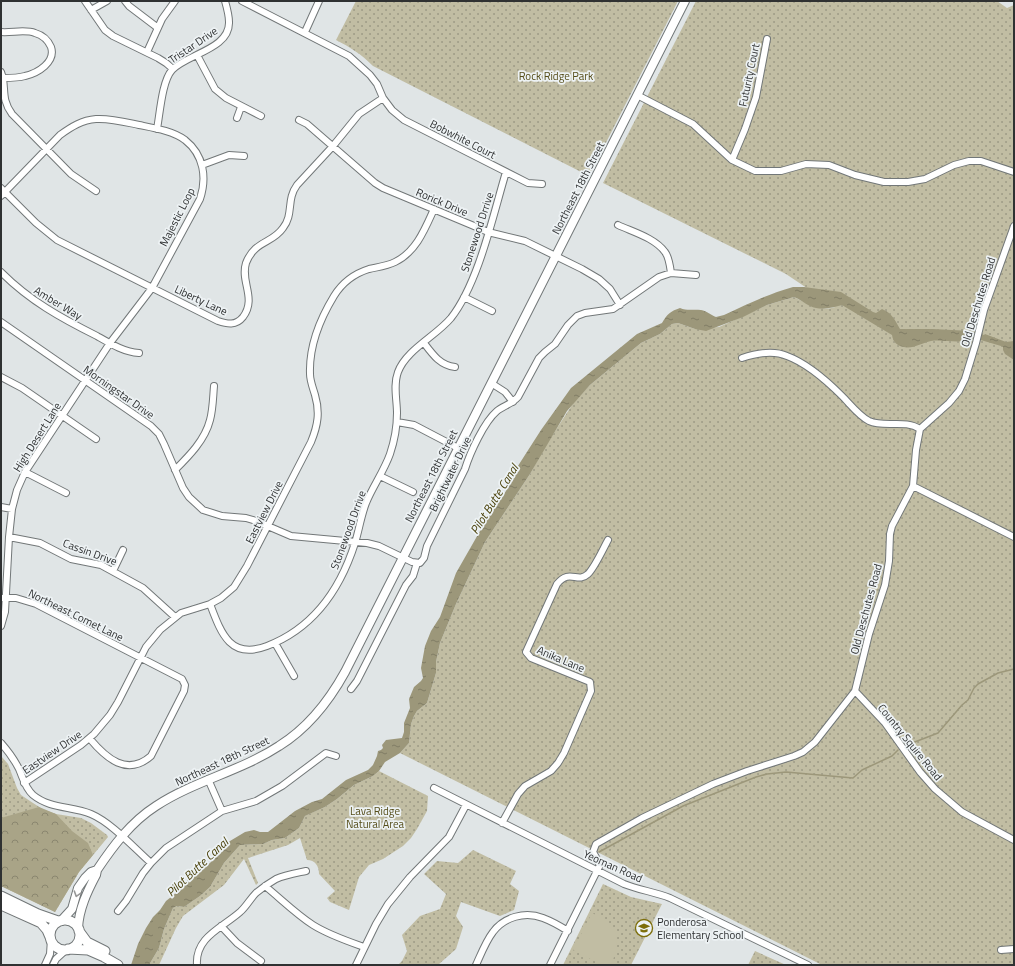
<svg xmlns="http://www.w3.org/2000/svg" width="1015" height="966" font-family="'Titillium Web',sans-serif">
  <defs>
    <pattern id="grass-dots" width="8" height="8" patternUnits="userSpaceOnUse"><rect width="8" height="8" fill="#c1bda3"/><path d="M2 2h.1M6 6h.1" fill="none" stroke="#9d9a85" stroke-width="1.8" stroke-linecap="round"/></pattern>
    <pattern id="forest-crowns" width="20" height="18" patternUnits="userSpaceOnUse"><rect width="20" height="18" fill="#a9a487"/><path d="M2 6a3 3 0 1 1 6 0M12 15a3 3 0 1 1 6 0" fill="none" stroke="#8a866f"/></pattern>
    <pattern id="water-ripples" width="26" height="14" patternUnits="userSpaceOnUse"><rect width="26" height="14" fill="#9c977a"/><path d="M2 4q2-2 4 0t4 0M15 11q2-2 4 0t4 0" fill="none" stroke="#807c65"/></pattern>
  </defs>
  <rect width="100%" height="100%" fill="#e0e5e6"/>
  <!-- grass -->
  <path fill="url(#grass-dots)" d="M356 1H678L589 176 373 66C361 54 350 47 336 40Z
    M696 1H997L1007 8 1014 5V965H822L400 753 409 743 411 724 414 716 417 711 427 703 436 673V662L440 643 456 604 485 542 530 474 546 445 574 402 590 385 641 343 660 334 672 324 678 323 695 329 719 327 767 305 794 297C808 304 819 312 835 307L786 274 603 183Z
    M1 756 8 764 17 788 21 795 33 803 44 810 56 814 81 818 91 823 107 835 108 837 79 872 55 912 1 886Z
    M379 771 428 796 427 811 417 829 411 838 403 846 383 859 369 865 359 877 349 910 330 902 327 898 335 891 319 874C319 866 315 860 307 860L300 838 288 845 248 858 258 883 256 885 244 859 224 885 183 916 176 928 159 965H149L159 948 164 929 173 908 177 906 184 907 200 896 210 887 224 863 240 845 263 844 272 840 285 838 299 828 305 816 309 814 325 807 337 799 354 785 373 776Z
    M473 850 516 871 510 884 519 891 514 910 500 916 461 902 456 916 463 927 456 949 438 965H398L402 961 407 951 402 935 420 916 440 909 446 894 424 874 437 861 458 863Z
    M603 884 631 897 662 904 631 965H563Z
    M755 951 786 965H748Z"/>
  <!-- forest -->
  <path fill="url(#forest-crowns)" d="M39 807 56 814 72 831 88 843 93 855 79 872 55 912 1 886V818Z"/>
  <!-- garden -->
  <path fill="#c1bda3" d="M592 913C618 925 622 939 611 965H602L573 950Z"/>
  <!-- water -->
  <path fill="url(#water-ripples)" d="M793 287H804L841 292 873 312 876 313 882 309C892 313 895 320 900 329H933L971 331 984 335 985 334 1006 342 1014 341V360L1005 354 1003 350V347L1001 346 974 338C960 345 945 339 931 341 922 343 913 349 904 347 897 346 893 342 892 335L842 305C832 308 820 311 810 306 805 304 800 299 794 297L767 305 743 317 706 331 695 329 678 323 672 324 660 334 641 343 590 385 567 411 530 474 485 542 456 604 440 643 436 662V673L427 703 417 711 414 716 411 724 409 743 400 753 385 762 379 771 373 776 354 785 337 799 325 807 305 816 299 828 285 838 272 840 263 844 240 845 224 863 210 887 200 896 184 907 177 906 173 908 164 929 159 948 149 965H131L138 944 146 928 153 917 160 910 166 901 176 893 192 875 202 870 211 862 225 844 245 832 254 830 260 832H268L295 811 312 802 322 799 346 780 368 770 373 765 377 756 378 751 381 750 383 748 382 745 386 740 402 738 404 732V723L410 708 409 699 414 687 421 681 423 678 421 668 425 646 431 631 440 617 456 573 488 517 506 491 516 469 541 430 571 388 637 334 662 323C667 314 671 311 680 308 687 311 693 309 701 310 707 311 711 315 716 317L724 315C748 304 768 294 793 287Z"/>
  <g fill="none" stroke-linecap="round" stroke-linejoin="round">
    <!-- stream -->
    <path stroke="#9c977a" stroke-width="1.5" d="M907 745 938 733 962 705 968 700 974 688 978 684 998 673 1014 669
      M599 852 683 806 756 777 767 774 786 772 853 778 862 770 892 756 898 750"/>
    <!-- minor casing -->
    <g stroke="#727778" stroke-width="8">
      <path id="minor" d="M85 1 105 30 113 36 158 58 166 63 173 69
        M125 1 129 6 158 28
        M242 1 349 56 370 75 377 84 383 98 392 110 404 120 528 183 542 184
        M91 10 107 1
        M1 32C12 33 25 29 35 33 42 35 48 40 51 47 56 62 38 73 25 76 18 78 11 78 3 78
        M305 32 319 1
        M147 52 162 19 175 1
        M197 55 215 89 226 98 261 116
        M1 72C7 87 0 98 12 114L71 174 96 191
        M637 95 693 124 732 160 755 171H781L806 164 829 165 855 175 884 182H908L925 179 954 165 969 161H981L1014 172
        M237 118 241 107
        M299 120 307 124 375 183 383 188 474 226 488 232 525 241 582 269 599 279 610 289 620 305
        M157 129C160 113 162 81 172 70 187 54 230 49 229 22 229 15 227 8 225 1
        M732 160 745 129 756 97 767 39
        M202 165 229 155 244 156
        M1 188 36 223 57 240 218 321C227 324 236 326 243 317 257 298 240 282 246 263 255 240 272 244 283 228 294 214 286 200 297 185L333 146 359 114 383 98
        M1 196 60 135C71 127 82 120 96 119 110 118 125 122 139 125 154 128 173 131 185 140 204 155 207 178 200 199L152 288 110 343 25 472 17 490 12 509 9 537 5 612 1 626
        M618 225C633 232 655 238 665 252 669 257 670 266 671 273
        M1 272C30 301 61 318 97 336 111 344 124 352 139 353
        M464 297 492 311
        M1 322 151 426 159 434 164 444 183 488 189 497 203 510 222 516 246 518 256 521 291 536 367 543 379 546 412 562 420 563 424 558 427 546 465 469C470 453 484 422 497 411 503 406 512 404 518 397L539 358 545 352 555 344 568 325 577 316 585 313 613 309 659 277 671 273 696 275
        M424 343C433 355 440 365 455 367
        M742 358C757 353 773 350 787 356 806 363 828 382 842 396 850 404 859 416 869 421 885 428 905 419 920 429
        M1 377 22 388 96 439
        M491 383 505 392 513 402
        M397 422 414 425 458 448
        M175 470C189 456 205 440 210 420 213 409 213 397 214 386
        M25 472 66 493
        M380 476 413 492
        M913 486 1014 537
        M1 507 12 509
        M9 537 40 543 71 559 101 565 143 588 175 617
        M113 571 123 550
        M1 598H16L36 604 182 679 185 685 184 691 151 756C127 777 106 758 90 739
        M210 604C221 633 230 660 267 646 314 628 340 590 355 543 359 530 361 516 366 503 373 486 384 471 390 454 394 442 397 426 397 413 397 400 393 385 398 372 406 350 436 336 451 318 479 282 493 215 506 172
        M275 643 294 676
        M351 689 357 681 406 585 413 576 417 563
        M855 691 885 723 920 772 935 789 962 812 1014 840
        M1 743C8 751 14 759 19 769 23 778 25 788 33 795 50 809 72 806 91 814 112 823 134 848 151 863
        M208 779 222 811
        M24 783 81 745 94 734 110 715 118 702 146 647 160 630 181 613 210 604 221 598 234 587 247 566 311 442C318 425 320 412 315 395 313 388 310 381 310 374 309 347 320 319 334 296 342 283 353 274 369 269 378 267 387 266 395 262 416 252 425 229 434 209
        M434 788 624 884C639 890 655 892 670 898L808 965
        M502 823 518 794 525 786 551 771 558 763 564 753 591 691 590 682 531 658 526 652 557 584C570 568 577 584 588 574 595 567 603 549 608 540
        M265 886C281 899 296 914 313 925 329 935 347 941 364 947
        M118 911 126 901 143 873 151 863 166 848 222 811 256 801 282 786 326 753 336 756
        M221 926 237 943 261 961
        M1001 950 1014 949
        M45 965 50 954 51 939
        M53 965 56 959 67 949
        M197 965C195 937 222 928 240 912 246 907 250 899 256 893 262 888 269 883 276 879 285 875 297 873 306 871
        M356 965 376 924 388 904 410 877 449 837 466 805
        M476 965C481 954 486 941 493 932 504 917 525 911 543 918 551 921 560 926 568 931
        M550 965 600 865 593 852 596 844 642 818 713 784 747 771 794 756 803 752 815 742 855 691 869 634 885 585 889 561 890 534 892 526 913 486 916 450 920 429 949 403 959 391 965 379 976 343 984 310 1014 226"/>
    </g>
    <!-- major casing -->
    <g stroke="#727778" stroke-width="10">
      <path id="major" d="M61 921 72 909 78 888 85 878 91 872 97 870
        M78 928C79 909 87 892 96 875L97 870C113 846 131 822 156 806 194 781 241 771 279 746 308 728 329 701 345 672L685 1"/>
    </g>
    <!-- highway casing -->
    <g stroke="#727778" stroke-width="11">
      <path id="highway" d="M1 896 38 914 58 921
        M1 905 41 923 47 930 50 937
        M50 935a15 15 0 1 1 30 0a15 15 0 1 1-30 0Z
        M79 931 87 942 105 951
        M68 949 88 950 104 957 118 965"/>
    </g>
    <!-- minor -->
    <use href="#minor" stroke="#fff" stroke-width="6"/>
    <!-- major -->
    <use href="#major" stroke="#fff" stroke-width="8"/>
    <!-- highway -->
    <use href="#highway" stroke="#fff" stroke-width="9"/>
  </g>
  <!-- one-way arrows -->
  <defs><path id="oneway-chevron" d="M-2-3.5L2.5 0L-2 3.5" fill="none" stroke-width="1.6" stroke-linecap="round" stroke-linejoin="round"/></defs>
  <use stroke="#979898" href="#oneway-chevron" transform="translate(77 894) rotate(108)"/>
  <!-- icons -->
  <defs>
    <g id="school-ring" transform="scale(0.9)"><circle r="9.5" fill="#edf2f4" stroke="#7d6e0b" stroke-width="1.5"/><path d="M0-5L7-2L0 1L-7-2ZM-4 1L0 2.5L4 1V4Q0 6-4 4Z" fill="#7d6e0b"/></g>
  </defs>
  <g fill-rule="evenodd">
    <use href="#school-ring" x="644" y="928"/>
  </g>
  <g text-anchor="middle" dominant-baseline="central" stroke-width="3.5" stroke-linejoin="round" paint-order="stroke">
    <!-- street labels -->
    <g font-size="11" fill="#2f3132" stroke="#edf2f4">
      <text transform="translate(193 45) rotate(-34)">Tristar Drive</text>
      <text transform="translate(749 75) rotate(-78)">Futurity Court</text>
      <text transform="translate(463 139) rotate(27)">Bobwhite Court</text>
      <text transform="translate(578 188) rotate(-63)">Northeast 18th Street</text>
      <text transform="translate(442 202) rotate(23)">Rorick Drive</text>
      <text transform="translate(177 217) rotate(-63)">Majestic Loop</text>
      <text transform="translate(477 232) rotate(-72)">Stonewood Drrive</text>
      <text transform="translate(201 300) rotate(25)">Liberty Lane</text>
      <text transform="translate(978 302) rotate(-73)">Old Deschutes Road</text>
      <text transform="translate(58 303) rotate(31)">Amber Way</text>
      <text transform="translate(119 392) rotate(35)">Morningstar Drive</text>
      <text transform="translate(37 437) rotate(-58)">High Desert Lane</text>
      <text transform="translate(450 474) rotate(-64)">Brightwater Drive</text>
      <text transform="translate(431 476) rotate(-63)">Northeast 18th Street</text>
      <text transform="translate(264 512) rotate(-63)">Eastview Drive</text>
      <text transform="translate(348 530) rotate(-70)">Stonewood Drrive</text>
      <text transform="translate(90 552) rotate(20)">Cassin Drive</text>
      <text transform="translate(866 609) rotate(-75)">Old Deschutes Road</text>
      <text transform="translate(76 615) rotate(26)">Northeast Comet Lane</text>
      <text transform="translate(561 659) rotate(23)">Anika Lane</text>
      <text transform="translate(910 742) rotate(51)">Country Squire Road</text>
      <text transform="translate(52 752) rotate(-34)">Eastview Drive</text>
      <text transform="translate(222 761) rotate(-25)">Northeast 18th Street</text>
      <text transform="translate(613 866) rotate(24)">Yeoman Road</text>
    </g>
    <!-- park labels -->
    <g font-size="11" fill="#554d19" stroke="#edf2f4">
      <text x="556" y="76">Rock Ridge Park</text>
      <text x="375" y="811">Lava Ridge<tspan x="375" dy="13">Natural Area</tspan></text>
    </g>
    <!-- poi labels -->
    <g font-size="11" fill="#2f3132" stroke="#edf2f4" text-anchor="start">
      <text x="657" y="922">Ponderosa<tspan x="657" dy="13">Elementary School</tspan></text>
    </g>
    <!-- water labels -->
    <g font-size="12" font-style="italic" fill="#483f07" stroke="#edf2f4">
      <text transform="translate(494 499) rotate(-58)">Pilot Butte Canal</text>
      <text transform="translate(197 867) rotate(-43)">Pilot Butte Canal</text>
    </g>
  </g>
  <!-- border -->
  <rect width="1015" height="966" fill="none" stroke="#2f3132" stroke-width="4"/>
</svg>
